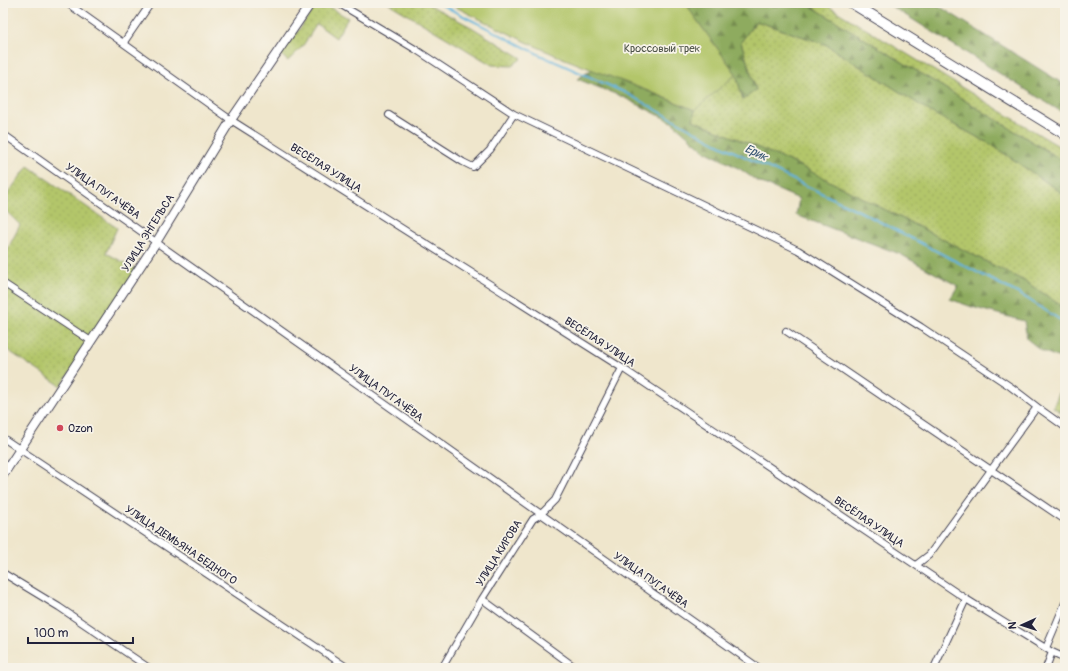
<svg xmlns="http://www.w3.org/2000/svg" width="1068" height="671" font-family="Pangolin,sans-serif">
  <defs>
    <pattern id="grass-dots" width="8" height="8" patternUnits="userSpaceOnUse"><rect width="8" height="8" fill="#b3c66a"/><path d="M2 2h.1M6 6h.1" fill="none" stroke="#9aaa5d" stroke-width="1.8" stroke-linecap="round"/></pattern>
    <pattern id="forest-firs" width="22" height="20" patternUnits="userSpaceOnUse"><rect width="22" height="20" fill="#8eab5e"/><path d="M5 1l3.5 6h-7zM16 11l3.5 6h-7z" fill="#748b4f"/></pattern>
  </defs>
  <rect width="100%" height="100%" fill="#f7f3e8"/>
  <filter id="ink" filterUnits="userSpaceOnUse"><feTurbulence type="fractalNoise" baseFrequency=".025" numOctaves="2"/><feDisplacementMap in="SourceGraphic" scale="8" xChannelSelector="R" yChannelSelector="G"/><feConvolveMatrix kernelMatrix="1 2 1 2 8 2 1 2 1" color-interpolation-filters="sRGB"/></filter>
  <filter id="wash" filterUnits="userSpaceOnUse"><feTurbulence type="fractalNoise" baseFrequency=".012" numOctaves="4" result="noise"/><feDisplacementMap in="SourceGraphic" scale="16" xChannelSelector="R" yChannelSelector="G"/><feGaussianBlur stdDeviation="0.9" result="paint"/><feColorMatrix in="noise" values="0 0 0 0 0 0 0 0 0 0 0 0 0 0 0 0 0 1.4 0 .05"/><feComposite in="paint" operator="in"/></filter>
  <g filter="url(#wash)">
    <rect width="100%" height="100%" fill="#efe6cc"/>
    <!-- grass -->
    <path fill="url(#grass-dots)" stroke="#6a7452" d="M318 3H322L348 18 336 38 317 24 302 47 288 61 281 55Z
      M388 3H426L473 28 522 58 512 66 492 65Z
      M686 3 693 15 736 74 743 99 756 90 741 42 756 21 825 44 934 114 992 145 1065 195V303L1060 305 1026 282 796 164 693 120 695 110 654 93Z
      M806 3H823L1065 150V162Z
      M28 166 117 228 106 253 138 270 61 386 3 347V258L20 225 3 208V200Z
      M1065 379V415L1053 407Z"/>
    <!-- forest -->
    <path fill="url(#forest-firs)" stroke="#58664c" d="M686 3H806L1065 162V195L992 145 934 114 825 44 756 21 741 42 756 90 743 100 736 74 693 15Z
      M886 3H934L1065 85V114Z
      M593 69 695 110 693 120 796 164 1026 282 1065 308V360L1042 351 1027 339 1024 321 972 307 950 299 958 286 900 254 796 215 799 199 757 181 740 169 705 151 672 122 623 97 577 79Z"/>
    <!-- park -->
    <path fill="#b3c66a" stroke="#6a7452" d="M448 3H686L693 15 736 74 695 110C649 90 601 74 555 55 519 39 483 21 448 3Z"/>
    <g fill="none" stroke-linecap="round" stroke-linejoin="round">
      <!-- stream -->
      <path stroke="#62b3dd" stroke-width="2" d="M438 3 542 56 626 93 716 143 859 211 1023 296 1065 323"/>
    </g>
  </g>
  <g filter="url(#ink)">
    <g fill="none" stroke-linecap="round" stroke-linejoin="round">
      <!-- minor casing -->
      <g stroke="#413f51" stroke-width="8">
        <path id="minor" d="M67 3 231 120 622 368 966 599 1052 652 1065 658
          M338 3 415 49 514 114 798 250 921 327 1011 387 1037 407
          M124 42 151 3
          M389 115 463 162 473 167 490 150 514 114
          M3 134C256 310 506 492 759 668
          M3 283 91 341
          M786 331 1065 520
          M3 438 348 668
          M916 565 929 555 1037 407 1065 427
          M3 573 59 607 149 668
          M482 599 576 668
          M1046 648 1065 603
          M442 668 482 599 533 519 540 515 555 500 622 368
          M934 668 966 599
          M1046 668 1052 652"/>
      </g>
      <!-- tertiary casing -->
      <g stroke="#413f51" stroke-width="10">
        <path id="tertiary" d="M3 475 157 241 231 120 311 3"/>
      </g>
      <!-- trunk casing -->
      <g stroke="#413f51" stroke-width="12">
        <path id="trunk" d="M852 3 1065 134"/>
      </g>
      <!-- minor -->
      <use href="#minor" stroke="#fff" stroke-width="6"/>
      <!-- tertiary -->
      <use href="#tertiary" stroke="#fff" stroke-width="8"/>
      <!-- trunk -->
      <use href="#trunk" stroke="#fff" stroke-width="10"/>
    </g>
  </g>
  <!-- markers -->
  <circle fill="#d1495b" stroke="#f7f3e8" stroke-width="1.5" cx="60" cy="428" r="4"/>
  <g text-anchor="middle" dominant-baseline="central" stroke-width="3.5" stroke-linejoin="round" paint-order="stroke">
    <!-- park labels -->
    <g font-size="11" fill="#4e5349" stroke="#f7f3e8">
      <text x="662" y="48">Кроссовый трек</text>
    </g>
    <!-- street labels -->
    <g font-size="11" fill="#22223b" stroke="#f7f3e8">
      <text transform="translate(326 168) rotate(32)">ВЕСЁЛАЯ УЛИЦА</text>
      <text transform="translate(103 191) rotate(35)">УЛИЦА ПУГАЧЁВА</text>
      <text transform="translate(148 233) rotate(-58)">УЛИЦА ЭНГЕЛЬСА</text>
      <text transform="translate(600 342) rotate(33)">ВЕСЁЛАЯ УЛИЦА</text>
      <text transform="translate(386 393) rotate(36)">УЛИЦА ПУГАЧЁВА</text>
      <text transform="translate(869 522) rotate(34)">ВЕСЁЛАЯ УЛИЦА</text>
      <text transform="translate(181 545) rotate(34)">УЛИЦА ДЕМЬЯНА БЕДНОГО</text>
      <text transform="translate(499 553) rotate(-58)">УЛИЦА КИРОВА</text>
      <text transform="translate(651 580) rotate(35)">УЛИЦА ПУГАЧЁВА</text>
    </g>
    <!-- poi labels -->
    <g font-size="11" fill="#22223b" stroke="#f7f3e8" text-anchor="start">
      <text x="68" y="428">Ozon</text>
    </g>
    <!-- water labels -->
    <g font-size="12" font-style="italic" fill="#385574" stroke="#f7f3e8">
      <text transform="translate(756 153) rotate(25)">Ерик</text>
    </g>
  </g>
  <!-- margin -->
  <rect width="1068" height="671" fill="none" stroke="#f7f3e8" stroke-width="16"/>
  <!-- north arrow -->
  <g transform="translate(1022 625) rotate(267)" stroke="#f7f3e8" stroke-width="3" paint-order="stroke">
  <path d="M0-3L7 15L0 10L-7 15Z" fill="#22223b"/>
  <text y="-6" font-size="11" font-weight="bold" text-anchor="middle" fill="#22223b">N</text>
  </g>
  <!-- scale -->
  <path d="M28 637v6h105v-6" fill="none" stroke="#22223b" stroke-width="2"/>
  <text x="34" y="637" font-size="12" fill="#22223b" stroke="#f7f3e8" stroke-width="3" paint-order="stroke">100 m</text>
</svg>
